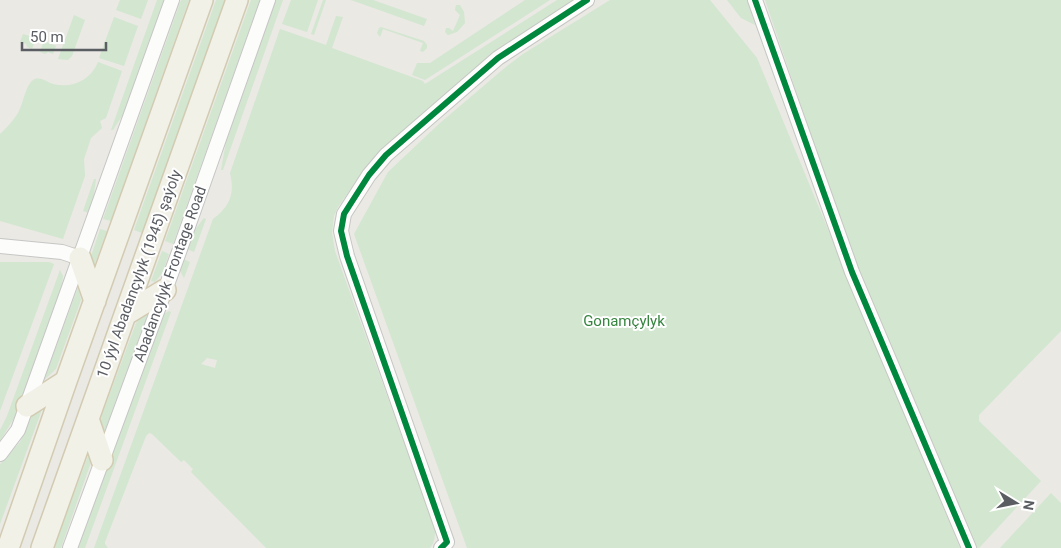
<svg xmlns="http://www.w3.org/2000/svg" width="1061" height="548" font-family="Roboto,sans-serif">
  <rect width="100%" height="100%" fill="#eae9e4"/>
  <!-- green -->
  <path fill="#d2e6d0" fill-rule="evenodd" d="M120 0H148L141 19 116 10Z
    M157 0H164L124 113 113 130H111Z
    M181 0H189L111 221 103 219Z
    M216 0H225L142 233 134 230Z
    M251 0H260L173 244 165 241Z
    M276 0H283L223 170H221L226 142Z
    M291 0H318L307 32 282 24Z
    M323 0H326L314 35 311 34Z
    M351 0H373L427 19 424 26Z
    M525 0H550L425 80 412 75 417 63H430Z
    M557 0H574L487 58 369 163 338 207 334 216 332 233 335 251 435 529C435 536 435 542 430 548H266L191 472 193 469 184 460 181 462 152 434 149 433 146 436 105 542V544L108 548H94L213 219C230 206 235 194 230 173L280 29 326 45 336 16 343 17 332 48 423 81 425 84ZM207 358 217 360 215 368 201 364Z
    M610 0H710L757 58 960 548H467L354 234 388 172 440 123 507 66 523 54Z
    M727 0H747L755 25 741 18Z
    M765 0H1061V331L979 415V421L1041 481 979 548H975L857 270Z
    M456 5H460L464 12 465 23 457 32 448 35 445 32 446 28H449L453 31 460 15 455 10Z
    M74 15 85 20 72 56 68 60 58 59Z
    M114 17 138 26 124 66 99 58Z
    M381 27 424 41 427 45V48L423 52 420 51 423 43 383 29 380 37 377 33 379 28Z
    M23 34 36 38 32 49 27 47 26 44 20 42Z
    M44 41 56 46 53 54 48 52 45 54 40 52Z
    M98 62 122 71 106 118 100 121 102 128 91 138 84 159 85 176 63 239 0 221V134C7 127 13 121 18 113 23 105 26 82 35 79 41 77 47 82 53 84 72 89 91 80 98 62Z
    M94 179H96L93 201 89 213 83 211Z
    M204 218 206 219 194 252 187 249 193 232Z
    M100 229 107 231 94 266 91 256Z
    M162 251 169 254 163 272 155 282 151 281Z
    M183 259 190 262 184 278 180 271Z
    M0 262H49L54 264 0 411Z
    M60 270 63 276 62 285 14 418 0 441V430L7 416Z
    M78 287 81 300 56 369 44 380Z
    M149 311 104 433 100 424 102 415 136 323 140 318Z
    M169 311 171 312 85 548H78L160 322 164 314Z
    M44 404 0 524V464L20 442 33 413Z
    M89 453 91 457 90 465 61 548H54Z
    M1051 493 1061 503V548H1000Z"/>
  <g fill="none" stroke-linecap="round" stroke-linejoin="round">
    <!-- street casing -->
    <g stroke="#c6c6c5" stroke-width="16">
      <path id="street" d="M755 0 852 272 969 548
        M0 246 62 252 80 258
        M0 454 18 430 172 0
        M70 548 179 252 268 0
        M441 548 447 542 347 256 341 231 344 214 369 175 386 155 498 58 587 0"/>
    </g>
    <!-- primary casing -->
    <g stroke="#d2cbb2" stroke-width="24">
      <path id="primary" d="M80 258 95 301
        M126 314 165 290
        M27 406 66 381
        M88 419 102 460
        M8 548 66 381 202 0
        M42 548 237 0"/>
    </g>
    <!-- street -->
    <use href="#street" stroke="#fcfcfb" stroke-width="14"/>
    <!-- primary -->
    <use href="#primary" stroke="#f2f1e7" stroke-width="21"/>
    <!-- cycleway casing -->
    <g stroke="#fff" stroke-width="9">
      <path id="cycleway" d="M755 0 852 272 969 548
        M441 548 447 542 347 256 341 231 344 214 369 175 386 155 498 58 587 0"/>
    </g>
    <!-- cycleway -->
    <use href="#cycleway" stroke="#00873e" stroke-width="6"/>
  </g>
  <g text-anchor="middle" dominant-baseline="central" stroke-width="4" stroke-linejoin="round" paint-order="stroke">
    <!-- street labels -->
    <g font-size="15" fill="#5a5d62" stroke="#fff">
      <text transform="translate(139 274) rotate(-70)">10 ýyl Abadançylyk (1945) şaýoly</text>
      <text transform="translate(170 274) rotate(-70)">Abadancylyk Frontage Road</text>
    </g>
    <!-- park labels -->
    <g font-size="15" fill="#36853f" stroke="#fff">
      <text x="624" y="321">Gonamçylyk</text>
    </g>
  </g>
  <!-- north arrow -->
  <g transform="translate(1016 503) rotate(100)" stroke="#ffffff" stroke-width="4" paint-order="stroke">
  <path d="M0-4L9 19L0 12L-9 19Z" fill="#5a5d62"/>
  <text y="-8" font-size="14" font-weight="bold" text-anchor="middle" fill="#5a5d62">N</text>
  </g>
  <!-- scale -->
  <path d="M22 42v8h84v-8" fill="none" stroke="#5a5d62" stroke-width="2.5"/>
  <text x="30" y="42" font-size="15" fill="#5a5d62" stroke="#ffffff" stroke-width="4" paint-order="stroke">50 m</text>
</svg>
